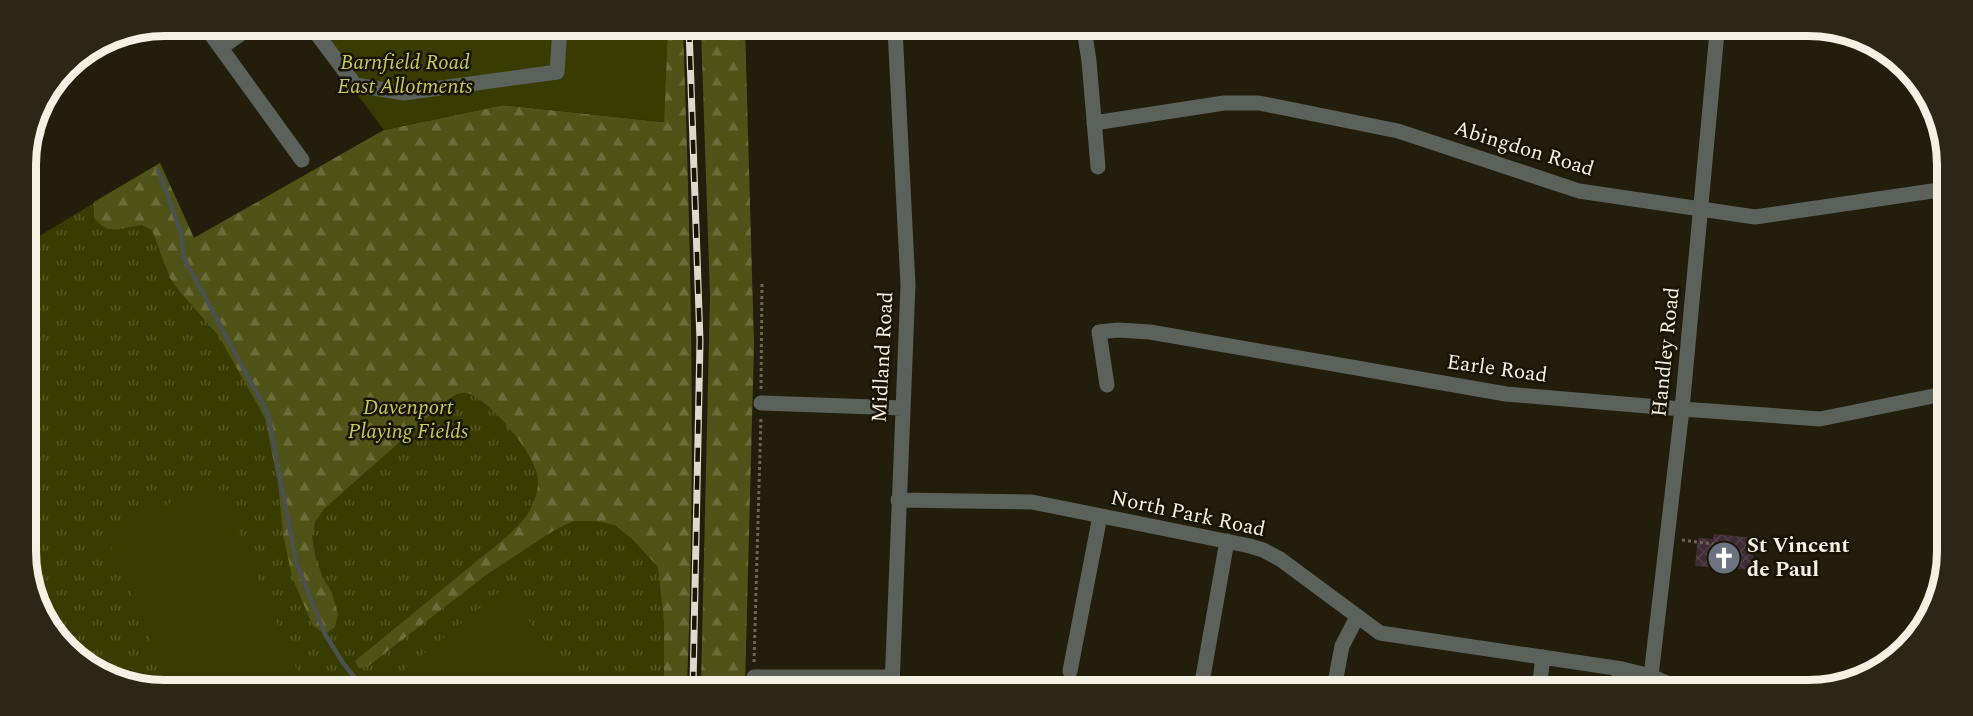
<svg xmlns="http://www.w3.org/2000/svg" width="1973" height="716" font-family="Spectral,serif">
  <defs>
    <pattern id="grass-tufts" width="24" height="20" patternUnits="userSpaceOnUse" patternTransform="scale(1.5)"><rect width="24" height="20" fill="#393c00"/><path d="M3 7l-1-3M5 7V3M7 7l1-3M15 17l-1-3M17 17v-4M19 17l1-3" fill="none" stroke="#565825"/></pattern>
    <pattern id="forest-firs" width="22" height="20" patternUnits="userSpaceOnUse" patternTransform="scale(1.5)"><rect width="22" height="20" fill="#505317"/><path d="M5 1l3.5 6h-7zM16 11l3.5 6h-7z" fill="#6a6c39"/></pattern>
    <pattern id="building-cross-hatch" width="8" height="8" patternUnits="userSpaceOnUse" patternTransform="scale(1.5)"><rect width="8" height="8" fill="#3f2b34"/><path d="M0 0l8 8M0 8l8-8" fill="none" stroke="#524048"/></pattern>
  </defs>
  <rect width="100%" height="100%" fill="#231d0b"/>
  <!-- grass -->
  <path fill="url(#grass-tufts)" d="M664 122 680 686 120 683 60 643 28 578 26 244 160 163 194 238 384 130Z"/>
  <!-- forest -->
  <path fill="url(#forest-firs)" d="M668 28H683C691 247 696 466 687 686L664 685V622L658 567 633 540 615 525 596 521H573L553 531 486 575 367 667 359 668 355 661C394 629 433 597 472 565 488 552 519 529 529 512 534 503 538 492 538 482 539 457 493 404 470 394 461 390 453 396 446 401L324 509 315 522 312 536 315 555 322 576 332 593 338 614 335 627 325 634 313 626 292 577 283 534 278 483 265 418 218 335 180 292 170 278 152 230 142 225C122 227 109 237 94 218V202L160 163 194 238 384 130 503 105 663 122Z
    M701 28H745L754 344 745 686H701L710 296Z"/>
  <!-- garden -->
  <path fill="#393c00" d="M306 26 668 28 664 122 503 105 384 130Z
    M217 483 303 684 169 683 104 531Z
    M503 589 581 685 407 684 399 674Z"/>
  <g fill="none" stroke-linecap="round" stroke-linejoin="round">
    <!-- stream -->
    <path stroke="#4b514f" stroke-width="4.5" d="M158 170 181 232 184 258 268 414 296 562 325 634 343 663 360 684"/>
  </g>
  <!-- building -->
  <path fill="url(#building-cross-hatch)" d="M27 304 41 330 27 338Z
    M1714 534 1755 538 1752 570 1695 566 1698 538 1713 539Z"/>
  <g fill="none" stroke-linecap="round" stroke-linejoin="round">
    <!-- path -->
    <path stroke="#6b6656" stroke-width="3" stroke-dasharray="3 3" stroke-linecap="butt" d="M761 389 762 283
      M1682 540 1713 544
      M754 662 761 417"/>
    <!-- minor -->
    <path stroke="#5b625c" stroke-width="15" d="M205 26 302 160
      M311 26 355 85 404 93 557 72 560 27
      M1084 29 1089 61 1098 167
      M221 48 252 26
      M1094 123 1224 103H1259L1398 131 1579 191 1755 217 1946 189
      M31 136 37 133
      M1107 385 1099 332 1118 330 1150 332 1506 394 1682 409 1820 419 1943 394
      M761 403 902 408
      M898 500 1032 502 1250 546 1263 550 1280 559 1380 633 1622 669 1651 676 1683 690
      M1070 671 1100 516
      M1651 676 1682 409 1717 32
      M754 677H892
      M892 686 908 285 895 29
      M1201 688 1227 541
      M1334 688 1342 646 1357 617
      M1539 689 1543 657
      M1615 689 1622 669"/>
    <!-- rail casing -->
    <g stroke="#ddd9cc" stroke-width="7">
      <path id="rail" d="M689 28 700 341 693 686"/>
    </g>
    <!-- rail -->
    <use href="#rail" stroke="#191404" stroke-width="4.5" stroke-dasharray="14" stroke-linecap="butt"/>
  </g>
  <!-- icons -->
  <defs>
    <g id="church-disc" transform="scale(1.725)"><circle r="9.5" fill="#6b7280" stroke="#191404"/><path d="M-1.2-6h2.4v3.5h3.3v2.4h-3.3V6h-2.4V-.1h-3.3v-2.4h3.3Z" fill="#fff"/></g>
  </defs>
  <g fill-rule="evenodd">
    <use href="#church-disc" x="1724" y="558"/>
  </g>
  <g text-anchor="middle" dominant-baseline="central" stroke-width="5" stroke-linejoin="round" paint-order="stroke">
    <!-- park labels -->
    <g font-size="21" font-style="italic" fill="#c3ca5f" stroke="#191404">
      <text x="405" y="63">Barnfield Road<tspan x="405" dy="24">East Allotments</tspan></text>
      <text x="408" y="408">Davenport<tspan x="408" dy="24">Playing Fields</tspan></text>
    </g>
    <!-- street labels -->
    <g font-size="21" fill="#f4f0e4" stroke="#191404">
      <text transform="translate(1524 149) rotate(17)">Abingdon Road</text>
      <text transform="translate(1666 352) rotate(-84)">Handley Road</text>
      <text transform="translate(883 357) rotate(-87)">Midland Road</text>
      <text transform="translate(1497 369) rotate(8)">Earle Road</text>
      <text transform="translate(1188 514) rotate(12)">North Park Road</text>
    </g>
    <!-- poi labels -->
    <g font-size="21" font-weight="bold" fill="#f4f0e4" stroke="#191404" text-anchor="start">
      <text x="1747" y="546">St Vincent<tspan x="1747" dy="24">de Paul</tspan></text>
    </g>
  </g>
  <!-- crop -->
  <path d="M0 0H1973V716H0ZM165 36H1808A129 129 0 0 1 1937 165V551A129 129 0 0 1 1808 680H165A129 129 0 0 1 36 551V165A129 129 0 0 1 165 36Z" fill="#2b2616" fill-rule="evenodd"/>
  <path fill="none" stroke="#f4f0e4" stroke-width="8" d="M165 36H1808A129 129 0 0 1 1937 165V551A129 129 0 0 1 1808 680H165A129 129 0 0 1 36 551V165A129 129 0 0 1 165 36Z"/>
</svg>
